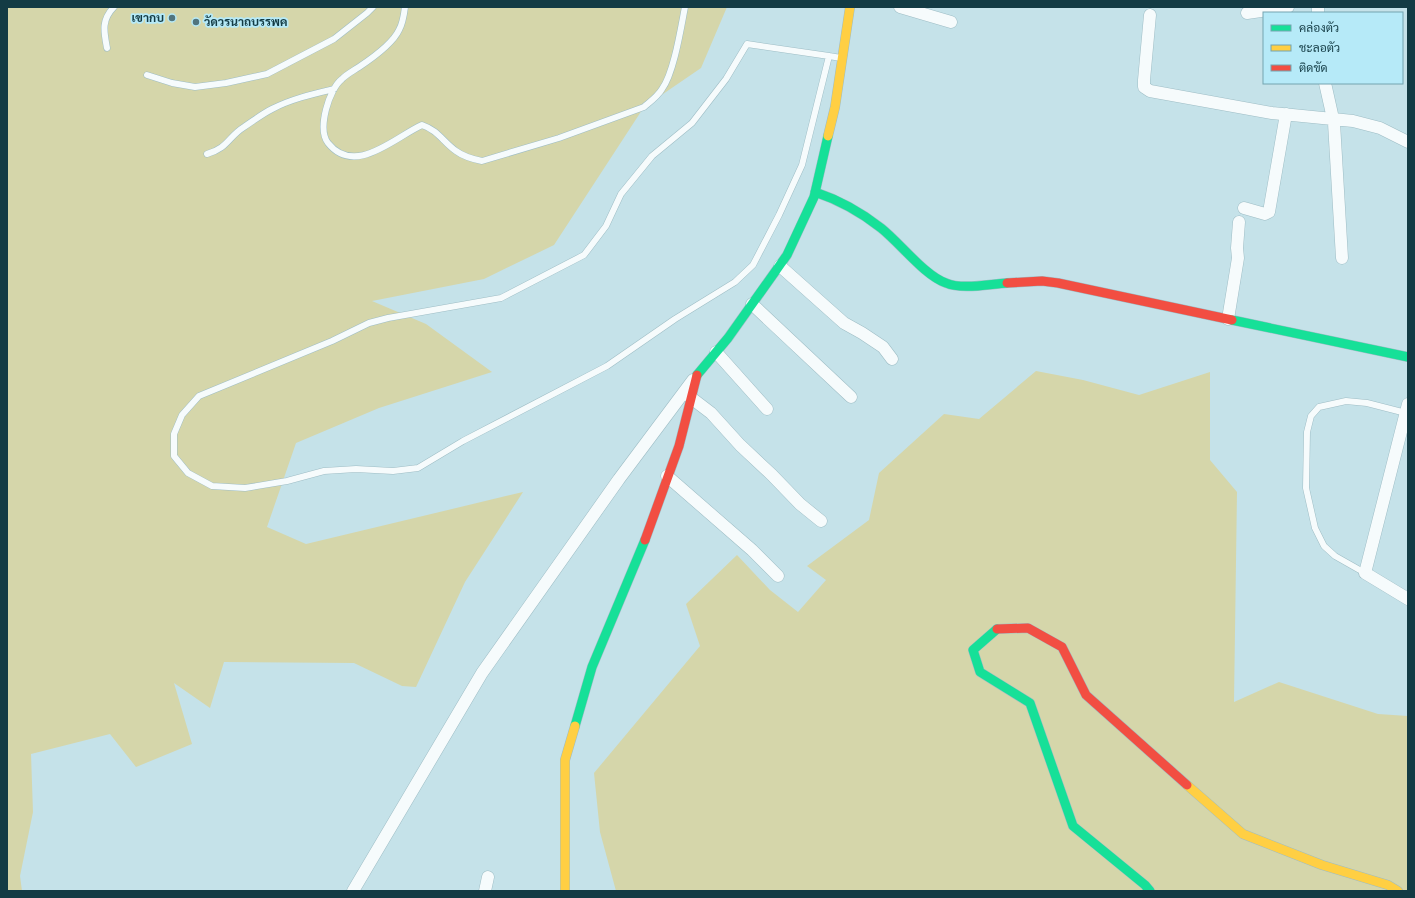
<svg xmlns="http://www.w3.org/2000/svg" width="1415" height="898" font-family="'Times New Roman',Sarabun,serif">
  <rect width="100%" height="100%" fill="#c5e2e9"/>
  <!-- green -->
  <path fill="#d5d6aa" d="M7 7H727L701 68 644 107 554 245 484 279 372 301 426 324 492 372 379 408 296 443 267 527 306 544 523 492 465 582 416 687 402 686 354 663 224 662 210 708 174 683 192 744 136 767 110 734 31 754 33 812 20 876 22 891H7Z
    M1036 371 1083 380 1139 395 1210 372V460L1237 492 1234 702 1279 682 1378 714 1408 716V891H616L600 832 594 773 700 646 686 604 737 555 770 590 798 612 826 580 807 566 869 520 879 473 944 414 979 419Z"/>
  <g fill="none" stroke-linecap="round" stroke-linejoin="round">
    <!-- lane casing -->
    <g stroke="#9ebdc5" stroke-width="7">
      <path id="lane" d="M405 7C404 15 403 23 399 30 393 43 371 59 359 67 353 71 347 74 342 79 329 89 317 129 328 143 355 177 395 137 422 125 439 131 442 141 456 151 464 157 472 159 482 161L559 138 644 107C651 101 658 96 662 89 674 73 681 27 685 7
        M107 48C104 32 101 20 114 7
        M829 56 802 165 779 215 753 265 735 282 675 319 607 366 463 441 418 468 393 471 356 469 324 471 287 481 245 488 212 486 188 473 174 456V434L182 415 199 396 332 341 369 323 388 318 501 298 584 255 606 226 621 194 652 156 692 123 726 79 747 44 829 56 841 58
        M147 75 172 83 195 87 226 83 267 74 334 39 367 13 373 7
        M207 154C228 148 228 137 244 127 253 121 262 114 272 109 291 99 313 94 334 89
        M1365 573 1335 556 1324 546 1315 528 1306 488 1307 432 1311 416 1319 407 1346 401 1367 403 1406 413"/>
    </g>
    <!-- street casing -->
    <g stroke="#9ebdc5" stroke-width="13">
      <path id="street" d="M900 7 951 22
        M1318 7V13
        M1247 13 1288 7
        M1150 15 1144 80V87L1150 91 1272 113 1353 121 1380 128 1408 142
        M1325 83 1334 123 1342 258
        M1244 208 1265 214 1269 212 1286 114
        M780 266 844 323 862 333 883 347 892 359
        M752 304 851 397
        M1228 319 1238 258 1237 248 1239 222
        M716 352 767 409
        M690 397 711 413 740 445 772 475 800 504 821 521
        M1408 404 1365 573 1408 599
        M667 476 752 550 778 576
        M353 891 482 673 619 479 693 380
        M485 891 488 877"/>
    </g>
    <!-- fast casing -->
    <g stroke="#9ebdc5" stroke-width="10">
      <path id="fast" d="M815 192C839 200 862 213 881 228 900 243 925 276 946 283 962 290 989 284 1007 283
        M1232 320 1408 357
        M697 375 728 338 787 255 814 197 828 136
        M997 629 973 650 980 672 1030 703 1073 826 1145 885 1150 891
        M575 726 592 667 645 540"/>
    </g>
    <!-- slow casing -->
    <g stroke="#9ebdc5" stroke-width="10">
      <path id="slow" d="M828 136 835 107 850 7
        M1187 785 1243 834 1322 865 1388 885 1398 891
        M565 891V760L575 726"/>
    </g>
    <!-- jam casing -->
    <g stroke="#9ebdc5" stroke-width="10">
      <path id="jam" d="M1007 283 1042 281 1058 283 1232 320
        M645 540 679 446 697 375
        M997 629 1028 628 1062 647 1086 695 1187 785"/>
    </g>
    <!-- lane -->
    <use href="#lane" stroke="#f6fbfc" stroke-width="6"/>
    <!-- street -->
    <use href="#street" stroke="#f6fbfc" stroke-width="12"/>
    <!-- fast -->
    <use href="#fast" stroke="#16e098" stroke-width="9"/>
    <!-- slow -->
    <use href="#slow" stroke="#ffcf43" stroke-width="9"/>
    <!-- jam -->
    <use href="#jam" stroke="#f24e42" stroke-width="9"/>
  </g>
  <!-- markers -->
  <g fill="#51757e" stroke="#b6eaf8" stroke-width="1.5">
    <circle cx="172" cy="18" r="4"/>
    <circle cx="196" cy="22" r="4"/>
  </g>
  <g text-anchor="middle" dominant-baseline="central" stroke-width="3.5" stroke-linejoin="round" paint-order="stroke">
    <!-- poi labels -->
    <g font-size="12" font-weight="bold" fill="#133b44" stroke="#b6eaf8" text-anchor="end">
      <text x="164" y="18">เขากบ</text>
      <text x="204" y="22" text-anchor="start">วัดวรนาถบรรพค</text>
    </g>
  </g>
  <!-- border -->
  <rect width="1415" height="898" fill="none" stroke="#133b44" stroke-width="16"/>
  <!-- legend -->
  <rect x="1263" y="12" width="140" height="72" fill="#b6eaf8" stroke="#75a4b0"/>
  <rect x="1271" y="25" width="20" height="6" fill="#16e098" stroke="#75a4b0"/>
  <text x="1299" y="32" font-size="12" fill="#133b44">คล่องตัว</text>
  <rect x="1271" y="45" width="20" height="6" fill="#ffcf43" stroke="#75a4b0"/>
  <text x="1299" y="52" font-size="12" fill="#133b44">ชะลอตัว</text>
  <rect x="1271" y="65" width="20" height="6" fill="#f24e42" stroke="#75a4b0"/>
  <text x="1299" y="72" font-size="12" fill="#133b44">ติดขัด</text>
</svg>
